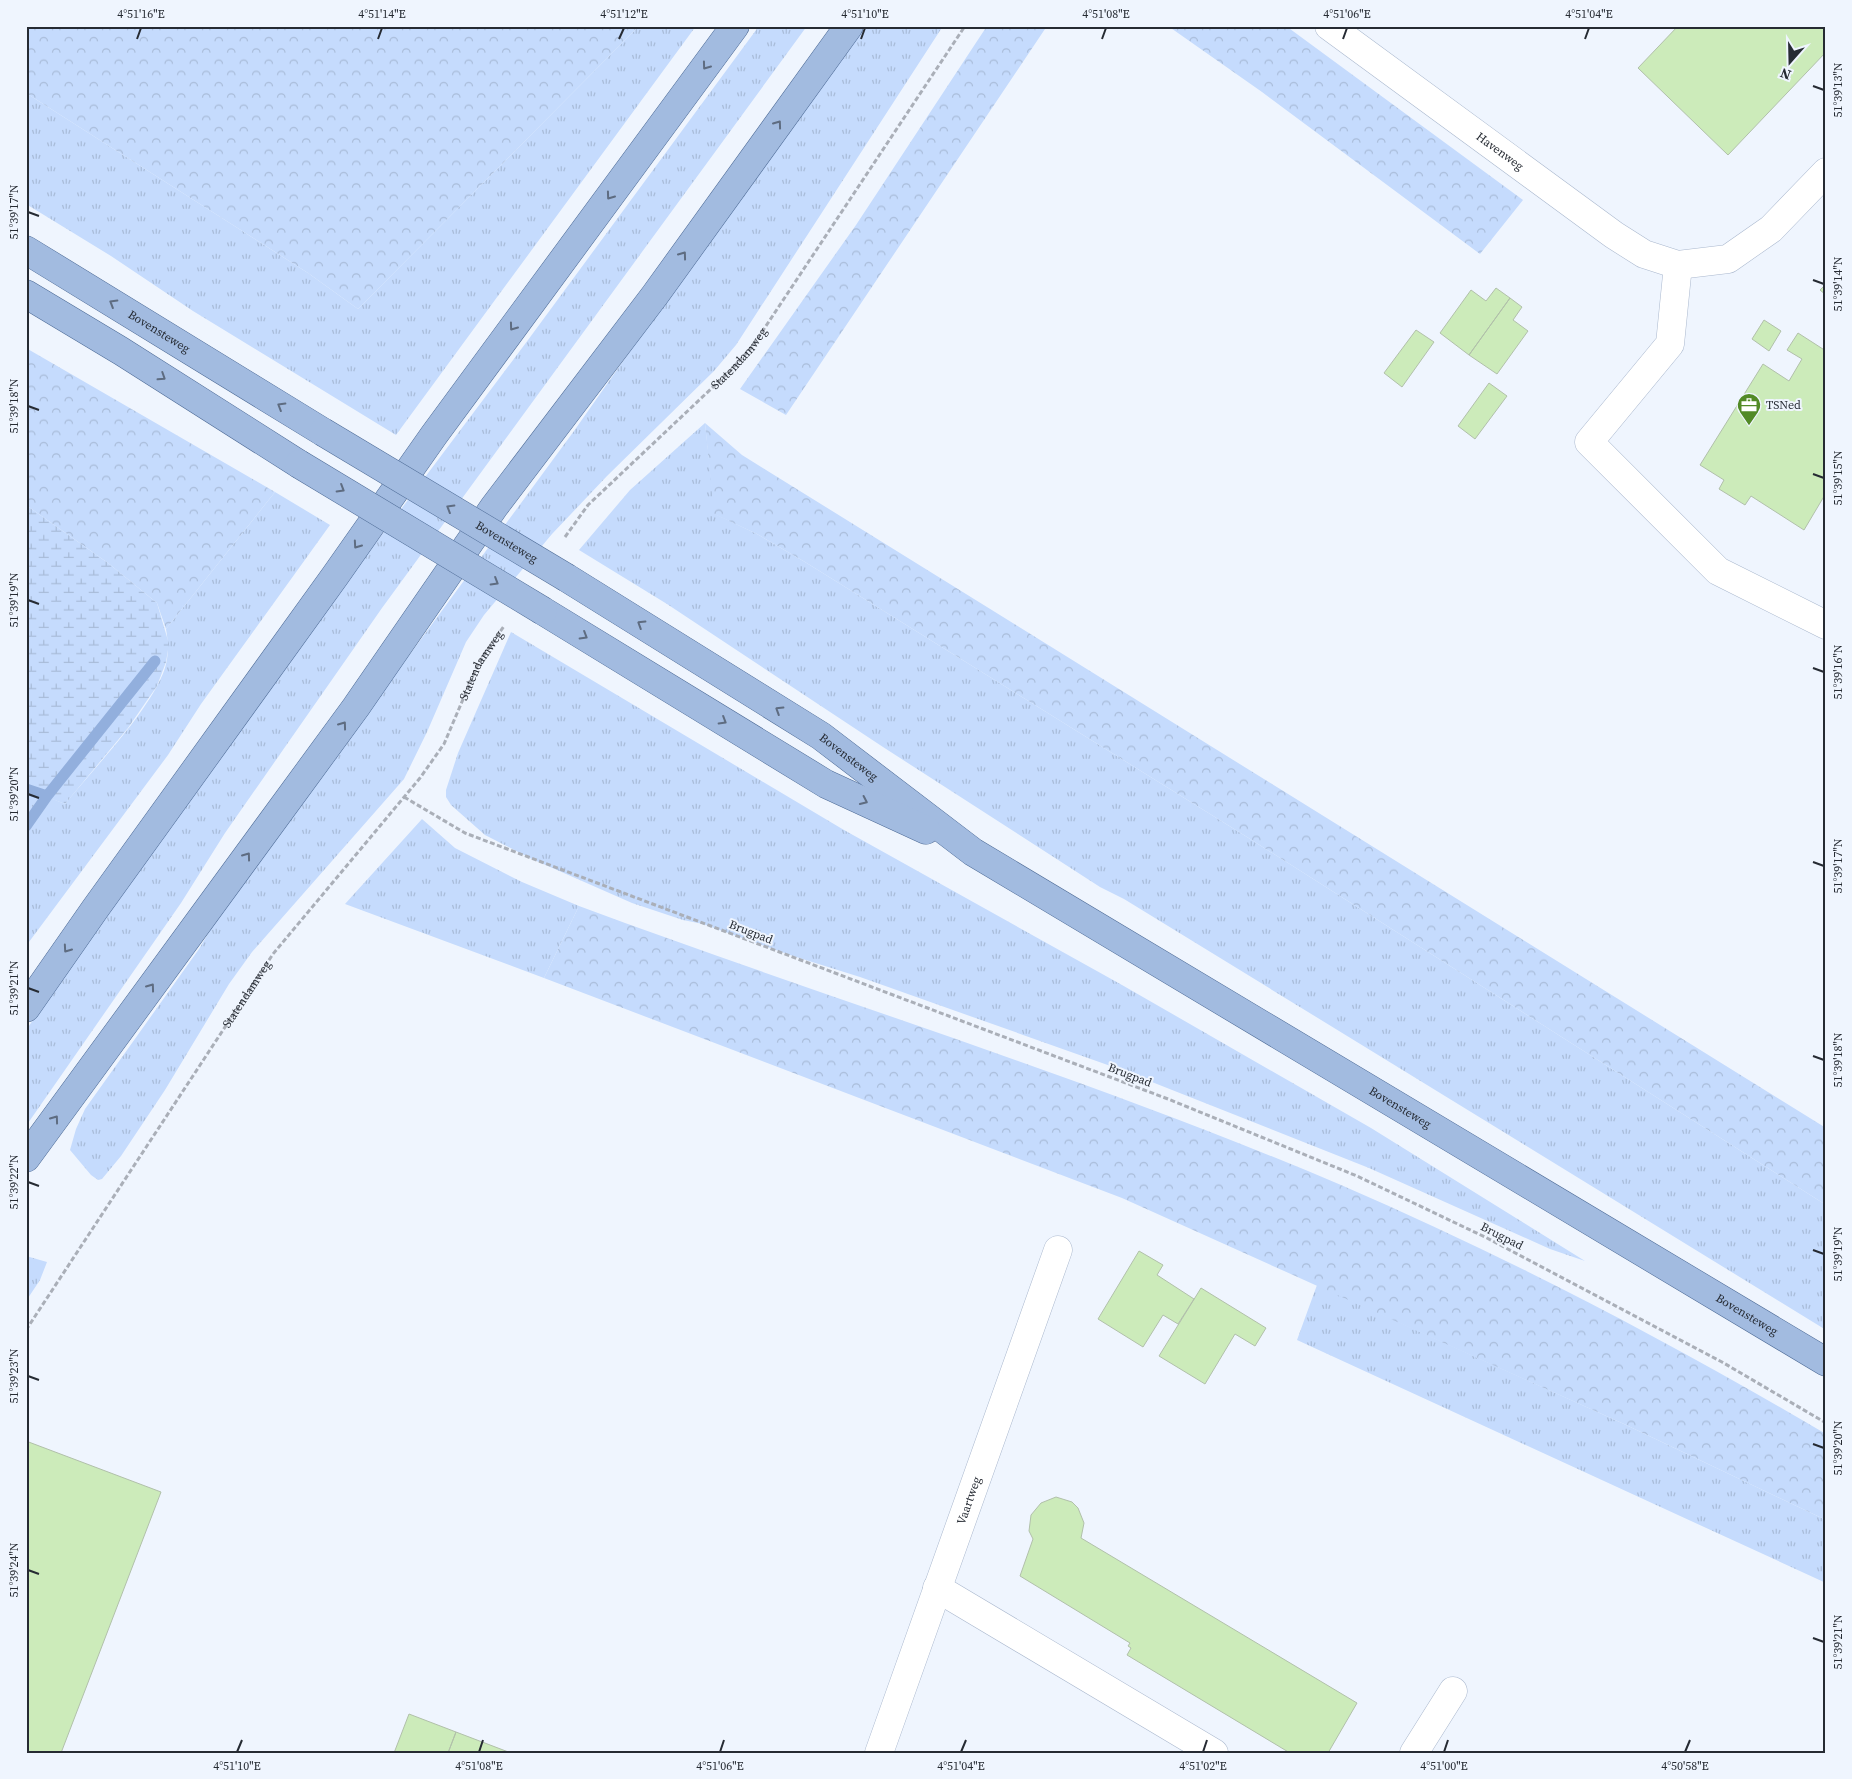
<svg xmlns="http://www.w3.org/2000/svg" width="1852" height="1779" font-family="'Source Serif 4',serif">
  <defs>
    <pattern id="grass-tufts" width="24" height="20" patternUnits="userSpaceOnUse" patternTransform="scale(1.25)"><rect width="24" height="20" fill="#c5dbfd"/><path d="M3 7l-1-3M5 7V3M7 7l1-3M15 17l-1-3M17 17v-4M19 17l1-3" fill="none" stroke="#a9bcd9"/></pattern>
    <pattern id="forest-crowns" width="20" height="18" patternUnits="userSpaceOnUse" patternTransform="scale(1.25)"><rect width="20" height="18" fill="#c5dbfd"/><path d="M2 6a3 3 0 1 1 6 0M12 15a3 3 0 1 1 6 0" fill="none" stroke="#a9bcd9"/></pattern>
    <pattern id="wetland-marsh" width="20" height="14" patternUnits="userSpaceOnUse" patternTransform="scale(1.25)"><rect width="20" height="14" fill="#c5dbfd"/><path d="M1 5h8M5 5V1M11 12h8M15 12V8" fill="none" stroke="#a9bcd9"/></pattern>
  </defs>
  <rect width="100%" height="100%" fill="#eff5fe"/>
  <!-- grass -->
  <path fill="url(#grass-tufts)" d="M639 26H696L396 435 193 311 111 256 26 204V93L308 273 358 309Z
    M759 26H807L382 608 225 833 181 903 26 1126V1030L302 641 528 340Z
    M866 26H943L736 345 714 371 607 476 552 534 484 615 466 642 427 732 404 779 252 952 229 984 165 1090 121 1156 102 1179 98 1180 91 1175 70 1150 76 1129 85 1109 199 949 222 910 574 431 680 280Z
    M705 423 715 514 757 534 805 562 1247 837 1826 1205V1330L1124 899 1100 887 883 747 667 604 579 550 630 490Z
    M275 492 330 525 201 704 168 755 26 946V788L65 804C95 767 142 719 161 678 169 662 169 646 166 629Z
    M511 632 844 830 1122 985 1371 1128 1585 1261 1550 1249 1369 1168 1119 1069 860 977 793 956 703 924 683 920 632 903 532 859 485 835 451 805 446 797V790L458 753Z
    M422 819 455 848 522 882 579 906 544 978 345 904Z
    M26 1256 47 1262 40 1280 26 1301Z
    M1317 1285 1624 1424 1826 1520V1583L1297 1340Z"/>
  <!-- forest -->
  <path fill="url(#forest-crowns)" d="M26 26H639L358 309 308 273 26 93Z
    M987 26H1047L786 415 740 389 856 225Z
    M1168 26H1286L1523 200 1480 254 1262 92Z
    M26 348 275 492 166 629 157 603 108 563 26 505Z
    M705 423 742 455 1826 1128V1205L1247 837 805 562 757 534 714 514Z
    M579 906C832 1000 1092 1079 1341 1185 1508 1257 1670 1342 1826 1434V1520L1624 1424 1122 1198 544 978Z"/>
  <!-- wetland -->
  <path fill="url(#wetland-marsh)" d="M26 505 108 563 157 603 169 644 166 662 157 686 128 728 65 804 26 789Z"/>
  <g fill="none" stroke-linecap="round" stroke-linejoin="round">
    <!-- stream -->
    <path stroke="#92afdd" stroke-width="11" d="M26 789 47 796
      M26 826 47 796 155 661"/>
  </g>
  <!-- building -->
  <path fill="#ccebba" stroke="#b1c0aa" d="M1678 26H1826V52L1728 155 1638 68Z
    M1826 284V295L1820 290Z
    M1496 288 1510 298 1469 355 1440 333 1471 290 1486 301Z
    M1510 298 1522 307 1513 320 1528 331 1497 374 1469 355Z
    M1764 320 1781 331 1769 351 1752 339Z
    M1416 330 1434 342 1402 387 1384 373Z
    M1798 333 1826 351V493L1804 530 1751 496 1745 505 1719 489 1724 480 1700 465 1763 364 1789 381 1802 359 1787 350Z
    M1489 383 1507 396 1475 439 1458 426Z
    M1139 1251 1163 1265 1157 1275 1194 1299 1178 1324 1163 1315 1143 1347 1098 1319Z
    M1201 1288 1266 1328 1255 1346 1235 1334 1205 1384 1159 1356Z
    M26 1441 161 1492 61 1753H26Z
    M1056 1497 1072 1502 1078 1508 1084 1523 1081 1538 1357 1703 1328 1753H1290L1127 1655 1131 1648 1128 1646 1130 1643 1020 1576 1033 1539 1029 1531 1031 1515 1041 1503Z
    M409 1714 456 1732 448 1753H394Z
    M456 1732 511 1753H448Z"/>
  <g fill="none" stroke-linecap="round" stroke-linejoin="round">
    <!-- minor casing -->
    <g stroke="#aab8ce" stroke-width="29">
      <g id="minor">
        <path id="s3" d="M1329 26 1614 235 1644 254 1678 265 1728 259 1771 229 1826 172"/>
        <path d="M1678 265 1670 344 1589 442 1718 571 1826 625"/>
        <path d="M937 1588 1214 1753"/>
        <path id="s4" d="M879 1753 1058 1250"/>
        <path d="M1414 1753 1453 1691"/>
      </g>
    </g>
    <!-- major casing -->
    <g stroke="#4e6b96" stroke-width="29">
      <g id="major">
        <path id="s5" d="M26 250 323 432"/>
        <path d="M26 294 121 351 299 464"/>
        <path id="s6" d="M567 578 821 736 973 852 1826 1362"/>
        <path d="M543 611 826 784 926 830"/>
        <path d="M26 1008 95 909 335 576 434 435 735 26"/>
        <path d="M26 1158 356 707 494 507 655 295 849 26"/>
      </g>
    </g>
    <!-- path -->
    <g stroke="#aaafb8" stroke-width="3" stroke-dasharray="5 2.5" stroke-linecap="butt">
      <path id="s1" d="M565 537 588 505 730 371 752 347 965 26"/>
      <path d="M404 797 465 833 1168 1099 1357 1176 1487 1238 1722 1362 1826 1423"/>
      <path id="s2" d="M26 1330 273 954 420 778 444 744 478 664 504 626"/>
    </g>
    <!-- minor -->
    <use href="#minor" stroke="#fff" stroke-width="28"/>
    <!-- major -->
    <use href="#major" stroke="#a2bbe0" stroke-width="28"/>
    <!-- major-bridge casing -->
    <g stroke="#4e6b96" stroke-width="29" stroke-linecap="butt">
      <g id="major-bridge">
        <path id="s7" d="M323 432 567 578"/>
        <path d="M299 464 543 611"/>
      </g>
    </g>
    <!-- major-bridge -->
    <use href="#major-bridge" stroke="#a2bbe0" stroke-width="28"/>
  </g>
  <!-- one-way arrows -->
  <defs><path id="oneway-chevron" d="M-2-3.5L2.5 0L-2 3.5" fill="none" stroke-width="1.6" stroke-linecap="round" stroke-linejoin="round" transform="scale(1.25)"/></defs>
  <g stroke="#5e6c81">
    <use href="#oneway-chevron" transform="translate(706 66) rotate(126)"/>
    <use href="#oneway-chevron" transform="translate(778 124) rotate(-54)"/>
    <use href="#oneway-chevron" transform="translate(610 196) rotate(126)"/>
    <use href="#oneway-chevron" transform="translate(683 255) rotate(-54)"/>
    <use href="#oneway-chevron" transform="translate(113 303) rotate(-149)"/>
    <use href="#oneway-chevron" transform="translate(513 327) rotate(126)"/>
    <use href="#oneway-chevron" transform="translate(162 377) rotate(33)"/>
    <use href="#oneway-chevron" transform="translate(281 406) rotate(-149)"/>
    <use href="#oneway-chevron" transform="translate(341 489) rotate(31)"/>
    <use href="#oneway-chevron" transform="translate(450 508) rotate(-149)"/>
    <use href="#oneway-chevron" transform="translate(357 545) rotate(125)"/>
    <use href="#oneway-chevron" transform="translate(495 582) rotate(31)"/>
    <use href="#oneway-chevron" transform="translate(641 624) rotate(-148)"/>
    <use href="#oneway-chevron" transform="translate(584 636) rotate(31)"/>
    <use href="#oneway-chevron" transform="translate(779 710) rotate(-148)"/>
    <use href="#oneway-chevron" transform="translate(723 721) rotate(31)"/>
    <use href="#oneway-chevron" transform="translate(343 725) rotate(-54)"/>
    <use href="#oneway-chevron" transform="translate(864 801) rotate(25)"/>
    <use href="#oneway-chevron" transform="translate(247 856) rotate(-54)"/>
    <use href="#oneway-chevron" transform="translate(67 949) rotate(125)"/>
    <use href="#oneway-chevron" transform="translate(151 987) rotate(-54)"/>
    <use href="#oneway-chevron" transform="translate(55 1119) rotate(-54)"/>
  </g>
  <!-- ticks -->
  <path fill="none" stroke="#262b33" stroke-width="2" d="M137 39 141 28M378 39 382 28M619 39 624 28M861 39 865 28M1102 39 1106 28M1343 39 1347 28M1585 39 1589 28M1813 86 1824 90M28 212 39 216M1813 280 1824 284M28 406 39 410M1813 474 1824 478M28 600 39 604M1813 668 1824 672M28 794 39 798M1813 862 1824 866M28 988 39 992M1813 1056 1824 1060M28 1182 39 1186M1813 1250 1824 1254M28 1376 39 1380M1813 1444 1824 1448M28 1570 39 1574M1813 1638 1824 1642M237 1752 242 1740M479 1752 483 1740M720 1752 724 1740M961 1752 966 1740M1203 1752 1207 1740M1444 1752 1448 1740M1685 1752 1690 1740"/>
  <!-- icons -->
  <defs>
    <g id="office-pin" transform="scale(1.25)"><path d="M0 17L-7.5 6A9.5 9.5 0 1 1 7.5 6Z" fill="#528a26" stroke="#eff5fe"/><path d="M-6-3h4V-5.5h4V-3h4V5H-6ZM-1-4.5V-3h2v-1.5ZM-6 0V1H6V0Z" fill="#fff"/></g>
  </defs>
  <g fill-rule="evenodd">
    <use href="#office-pin" x="1749" y="405"/>
  </g>
  <g text-anchor="middle" dominant-baseline="central" stroke-width="4" stroke-linejoin="round" paint-order="stroke">
    <!-- street labels -->
    <g font-size="12" fill="#262b33" stroke="#eff5fe">
      <text stroke="none"><textPath href="#s3" startOffset="212">Havenweg</textPath></text>
      <text stroke="none"><textPath href="#s5" startOffset="156">Bovensteweg</textPath></text>
      <text stroke="none"><textPath href="#s1" startOffset="250">Statendamweg</textPath></text>
      <text stroke="none"><textPath href="#s7" startOffset="214">Bovensteweg</textPath></text>
      <text stroke="none"><textPath href="#s2" startOffset="808">Statendamweg</textPath></text>
      <text stroke="none"><textPath href="#s6" startOffset="334">Bovensteweg</textPath></text>
      <text transform="translate(751 932) rotate(21)">Brugpad</text>
      <text stroke="none"><textPath href="#s2" startOffset="402">Statendamweg</textPath></text>
      <text transform="translate(1130 1075) rotate(21)">Brugpad</text>
      <text stroke="none"><textPath href="#s6" startOffset="988">Bovensteweg</textPath></text>
      <text transform="translate(1502 1236) rotate(27)">Brugpad</text>
      <text stroke="none"><textPath href="#s6" startOffset="1392">Bovensteweg</textPath></text>
      <text stroke="none"><textPath href="#s4" startOffset="268">Vaartweg</textPath></text>
    </g>
    <!-- poi labels -->
    <g font-size="12" fill="#262b33" stroke="#eff5fe" text-anchor="start">
      <text x="1766" y="405">TSNed</text>
    </g>
  </g>
  <!-- border -->
  <rect width="1852" height="1779" fill="none" stroke="#eff5fe" stroke-width="55"/>
  <!-- north arrow -->
  <g transform="translate(1790 62) rotate(200)" stroke="#eff5fe" stroke-width="4" paint-order="stroke">
  <path d="M0-4L9 19L0 12L-9 19Z" fill="#262b33"/>
  <text y="-8" font-size="14" font-weight="bold" text-anchor="middle" fill="#262b33">N</text>
  </g>
  <rect x="28" y="28" width="1796" height="1724" fill="none" stroke="#262b33" stroke-width="2"/>
  <g font-size="12" text-anchor="middle" fill="#262b33">
    <text x="141" y="18">4°51'16"E</text>
    <text x="382" y="18">4°51'14"E</text>
    <text x="624" y="18">4°51'12"E</text>
    <text x="865" y="18">4°51'10"E</text>
    <text x="1106" y="18">4°51'08"E</text>
    <text x="1347" y="18">4°51'06"E</text>
    <text x="1589" y="18">4°51'04"E</text>
    <text transform="translate(1838 90) rotate(-90)" y="4">51°39'13"N</text>
    <text transform="translate(14 212) rotate(-90)" y="4">51°39'17"N</text>
    <text transform="translate(1838 284) rotate(-90)" y="4">51°39'14"N</text>
    <text transform="translate(14 406) rotate(-90)" y="4">51°39'18"N</text>
    <text transform="translate(1838 478) rotate(-90)" y="4">51°39'15"N</text>
    <text transform="translate(14 600) rotate(-90)" y="4">51°39'19"N</text>
    <text transform="translate(1838 672) rotate(-90)" y="4">51°39'16"N</text>
    <text transform="translate(14 794) rotate(-90)" y="4">51°39'20"N</text>
    <text transform="translate(1838 866) rotate(-90)" y="4">51°39'17"N</text>
    <text transform="translate(14 988) rotate(-90)" y="4">51°39'21"N</text>
    <text transform="translate(1838 1060) rotate(-90)" y="4">51°39'18"N</text>
    <text transform="translate(14 1182) rotate(-90)" y="4">51°39'22"N</text>
    <text transform="translate(1838 1254) rotate(-90)" y="4">51°39'19"N</text>
    <text transform="translate(14 1376) rotate(-90)" y="4">51°39'23"N</text>
    <text transform="translate(1838 1448) rotate(-90)" y="4">51°39'20"N</text>
    <text transform="translate(14 1570) rotate(-90)" y="4">51°39'24"N</text>
    <text transform="translate(1838 1642) rotate(-90)" y="4">51°39'21"N</text>
    <text x="237" y="1770">4°51'10"E</text>
    <text x="479" y="1770">4°51'08"E</text>
    <text x="720" y="1770">4°51'06"E</text>
    <text x="961" y="1770">4°51'04"E</text>
    <text x="1203" y="1770">4°51'02"E</text>
    <text x="1444" y="1770">4°51'00"E</text>
    <text x="1685" y="1770">4°50'58"E</text>
  </g>
</svg>
